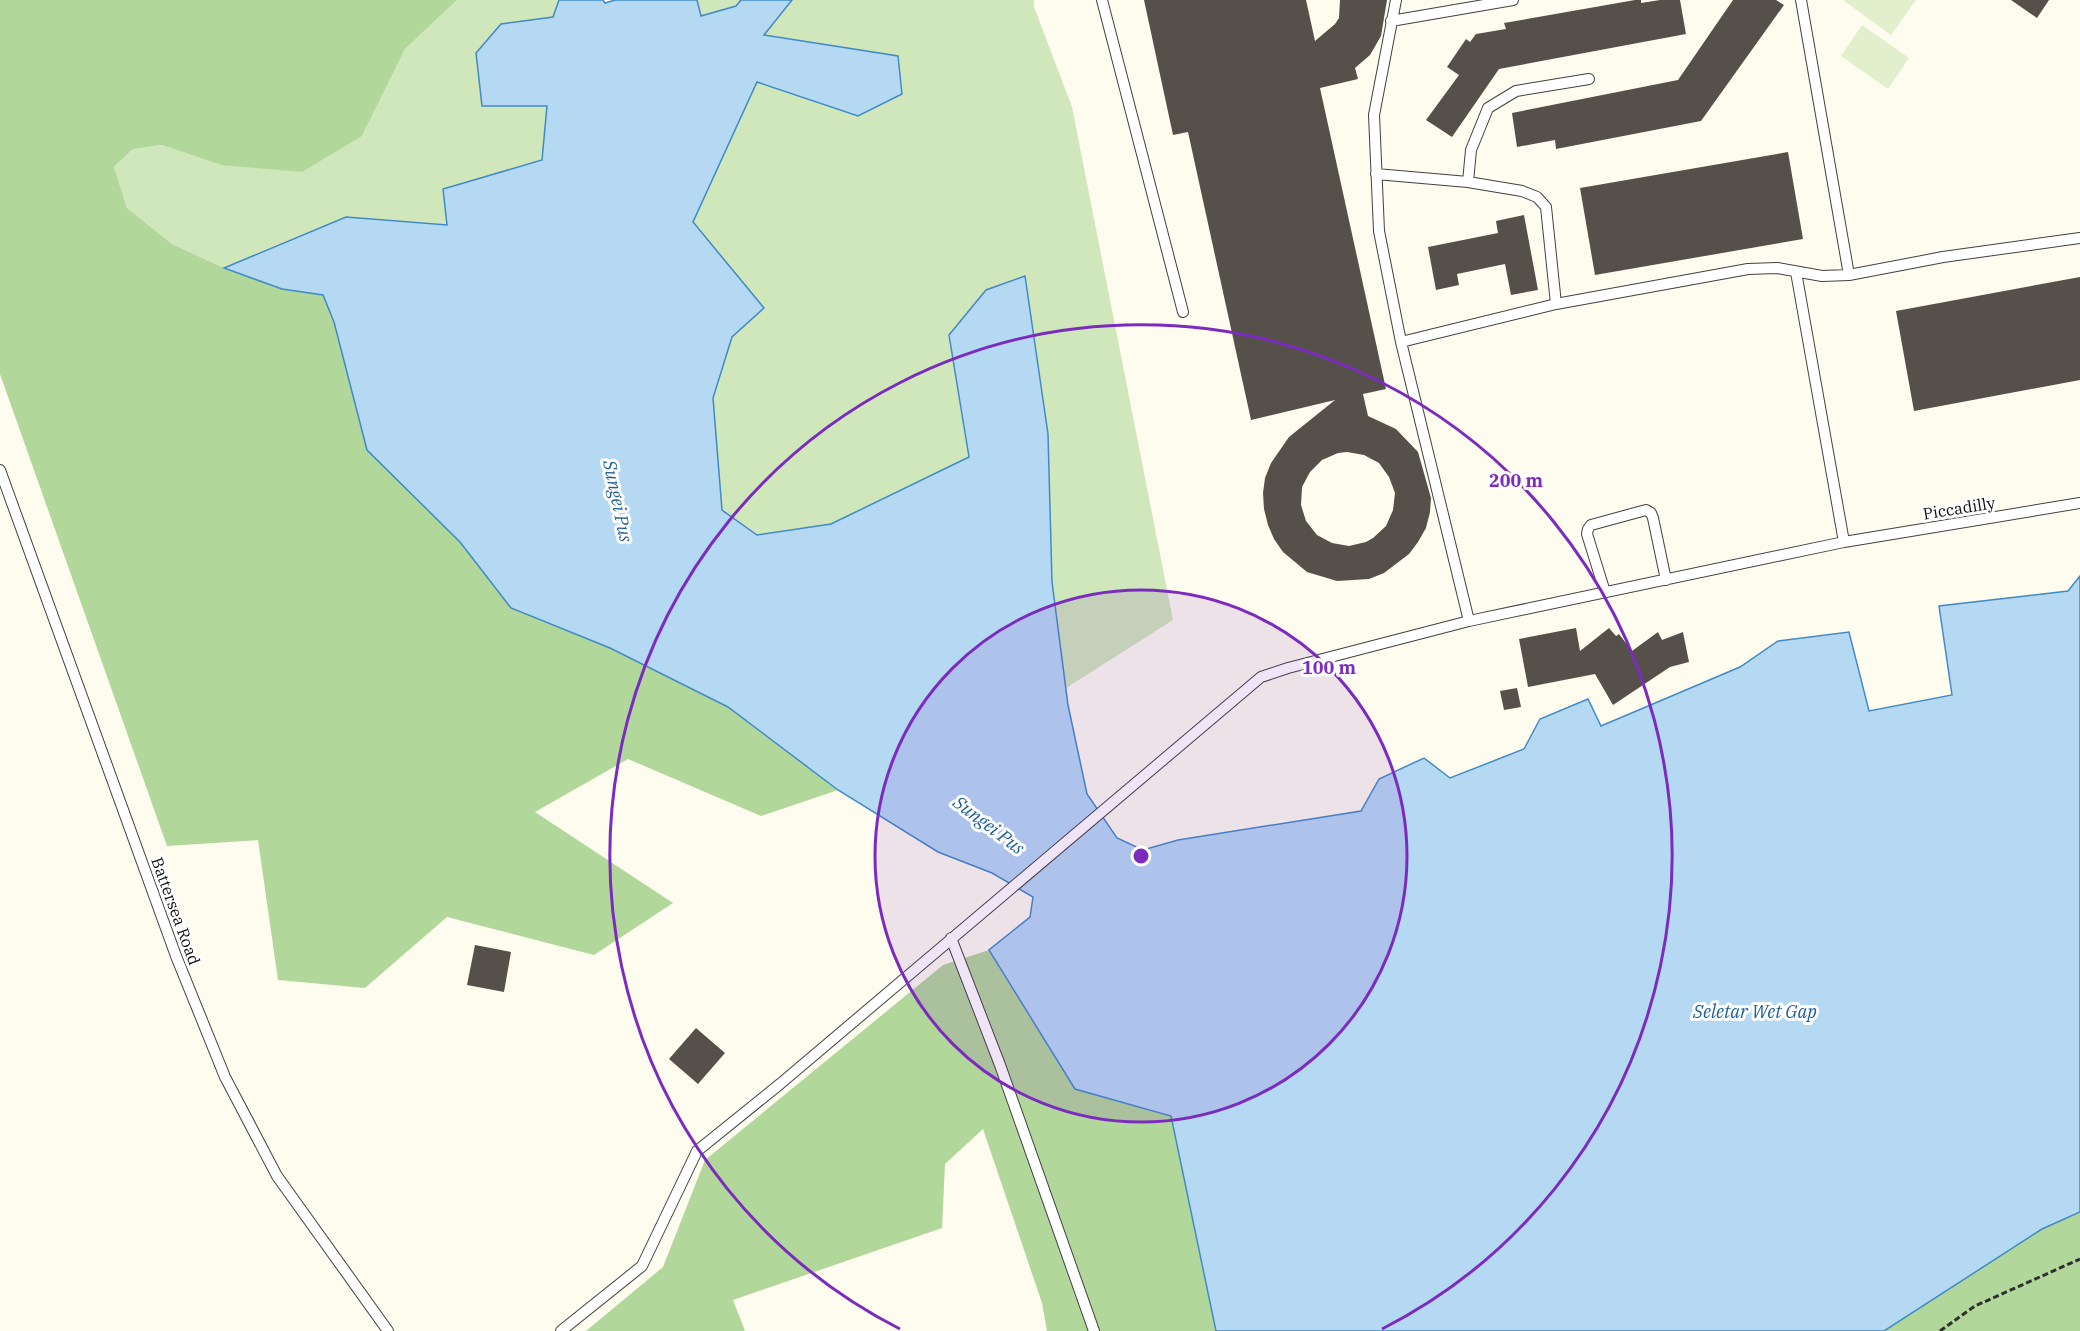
<svg xmlns="http://www.w3.org/2000/svg" width="2080" height="1331" font-family="'IBM Plex Serif',serif">
  <rect width="100%" height="100%" fill="#fefcef"/>
  <!-- green -->
  <path fill="#cfe7ba" d="M457 0H559L553 17 501 24 547 106 543 160 444 189 448 225 346 217 224 268 172 244 127 208 114 167 133 149 162 145 221 165 362 136 405 49Z
    M697 0H741L736 6 701 16Z
    M792 0H1034V7L1072 107 1173 620 1066 688 1052 582 1048 434 1025 277 949 335 969 457 831 524 757 535 722 510 713 398 732 337 764 308 693 222 757 82 858 116 898 56 763 35Z"/>
  <!-- forest -->
  <path fill="#b2d79a" d="M0 0H457L405 49 362 136 302 172 221 165 162 145 133 149 114 167 127 208 172 244 224 268 282 289 323 295 334 322 460 542 511 608 610 648 728 707 838 790 761 816 628 759 535 812 673 903 594 955 447 917 365 988 278 980 258 840 167 846 0 374Z
    M989 950 1075 1089 1171 1116 1216 1331H1047L1042 1303 983 1129 945 1164 942 1228 733 1300 745 1331H586L663 1267 705 1160 943 965Z
    M2080 1212V1331H1884L2042 1229Z"/>
  <!-- pitch -->
  <path fill="#e1efcc" d="M1843 0H1916L1891 35Z
    M1862 25 1909 58 1888 89 1841 56Z"/>
  <!-- water -->
  <path fill="#b6d9f3" stroke="#408ac7" stroke-width="1.5" d="M559 0H603L605 3 615 0H697L701 16 736 6 741 0H792L764 35 898 56 902 94 858 116 757 82 693 222 764 308 732 337 713 398 722 510 757 535 831 524 969 457 949 335 986 290 1025 276 1048 434 1052 582 1068 705 1087 794 1117 838 1143 850 1178 840 1361 811 1379 779 1424 758 1450 778 1524 749 1540 719 1588 699 1601 726 1740 667 1778 641 1849 632 1869 711 1952 695 1939 606 2068 591 2080 576V1212L2042 1229 1884 1331H1216L1171 1116 1075 1089 989 950 1030 917 1033 897 992 873 938 852 838 790 728 707 610 648 511 608 460 542 367 450 334 322 323 295 282 289 224 268 346 217 447 225 443 189 542 160 547 106H482L476 53 501 24 553 17Z"/>
  <!-- building -->
  <path fill="#56504b" fill-rule="evenodd" d="M1144 0H1306L1315 41 1335 24 1339 18 1340 0H1387L1381 36 1370 55 1355 68 1358 79 1320 88 1386 389 1363 394 1368 416 1396 429 1418 452 1431 498 1430 512 1426 528 1418 542 1409 554 1384 573 1369 579 1337 581 1307 572 1283 552 1274 539 1268 525 1264 509 1263 493 1265 478 1271 463 1289 437 1335 400 1251 420 1188 132 1173 135ZM1347 452 1364 455 1379 463 1389 477 1395 493 1393 510 1386 526 1373 538 1366 542 1349 546 1332 543 1317 535 1306 521 1301 505 1302 487 1310 472 1322 460 1338 453Z
    M1635 0H1641V3L1660 0H1680L1686 34 1499 69 1452 137 1426 120 1459 75 1447 67 1466 39 1470 42 1476 34 1506 29 1504 23Z
    M1733 0H1776L1784 5 1701 121 1556 149 1555 140 1517 147 1512 113 1678 80Z
    M2011 0H2049L2037 18Z
    M1788 152 1803 239 1595 275 1580 188Z
    M1524 215 1538 290 1511 295 1505 264 1457 274 1459 285 1436 290 1428 247 1498 233 1496 221Z
    M2080 277V380L1914 411 1896 311Z
    M1576 628 1580 651 1609 628 1616 636 1619 634 1632 651 1658 632 1662 640 1683 632 1689 662 1670 667 1613 705 1595 674 1528 687 1519 639Z
    M1517 688 1521 707 1504 710 1500 691Z
    M475 945 511 952 504 992 467 985Z
    M696 1028 725 1053 698 1084 669 1059Z"/>
  <g fill="none" stroke-linecap="round" stroke-linejoin="round">
    <!-- service casing -->
    <g stroke="#414141" stroke-width="12">
      <path id="service" d="M1102 0 1183 312
        M1396 0 1374 115 1379 231 1401 342 1469 621
        M1801 0 1849 275
        M1391 21 1513 0
        M1376 174 1468 182 1522 191 1537 197 1546 207 1556 304
        M1468 182 1471 150 1488 108 1516 91 1589 79
        M1796 272 1844 542
        M1401 342 1556 304 1748 269 1777 268 1822 276 1849 275 1943 257 2080 238
        M0 470 176 956 225 1077 277 1176 388 1331
        M1605 592 1587 534 1588 529 1591 525 1646 510 1651 513 1653 518 1666 580
        M951 938 1000 1065 1094 1331
        M561 1331 642 1266 697 1151 780 1084 1261 677 1288 668 1469 621 1844 542 2080 503"/>
    </g>
    <!-- path -->
    <path stroke="#303030" stroke-width="3" stroke-dasharray="6 3" stroke-linecap="butt" d="M1940 1331 1975 1306 2080 1259"/>
    <!-- service -->
    <use href="#service" stroke="#fff" stroke-width="10"/>
  </g>
  <!-- distance rings -->
  <circle cx="1141" cy="856" r="266" fill="#7b2cbf" fill-opacity=".12"/>
  <g fill="none" stroke="#7b2cbf" stroke-width="3">
    <circle cx="1141" cy="856" r="266"/>
    <path d="M900 1329A531 531 0 1 1 1382 1329"/>
  </g>
  <g text-anchor="middle" dominant-baseline="central" stroke-width="6" stroke-linejoin="round" paint-order="stroke">
    <!-- street labels -->
    <g font-size="16" fill="#0e0e0e" stroke="#fff">
      <text transform="translate(1959 508) rotate(-9)">Piccadilly</text>
      <text transform="translate(176 911) rotate(70)">Battersea Road</text>
    </g>
    <!-- water labels -->
    <g font-size="18" font-style="italic" fill="#1c5c9a" stroke="#fff">
      <text transform="translate(618 501) rotate(78)">Sungei Pus</text>
      <text transform="translate(989 825) rotate(37)">Sungei Pus</text>
      <text x="1755" y="1011">Seletar Wet Gap</text>
    </g>
  </g>
  <circle cx="1141" cy="856" r="9" fill="#7b2cbf" stroke="#fff" stroke-width="3"/>
  <g font-size="18" text-anchor="middle" font-weight="bold" fill="#7b2cbf" stroke="#fff" stroke-width="6" stroke-linejoin="round" paint-order="stroke">
    <text x="1516" y="487">200 m</text>
    <text x="1329" y="674">100 m</text>
  </g>
</svg>
